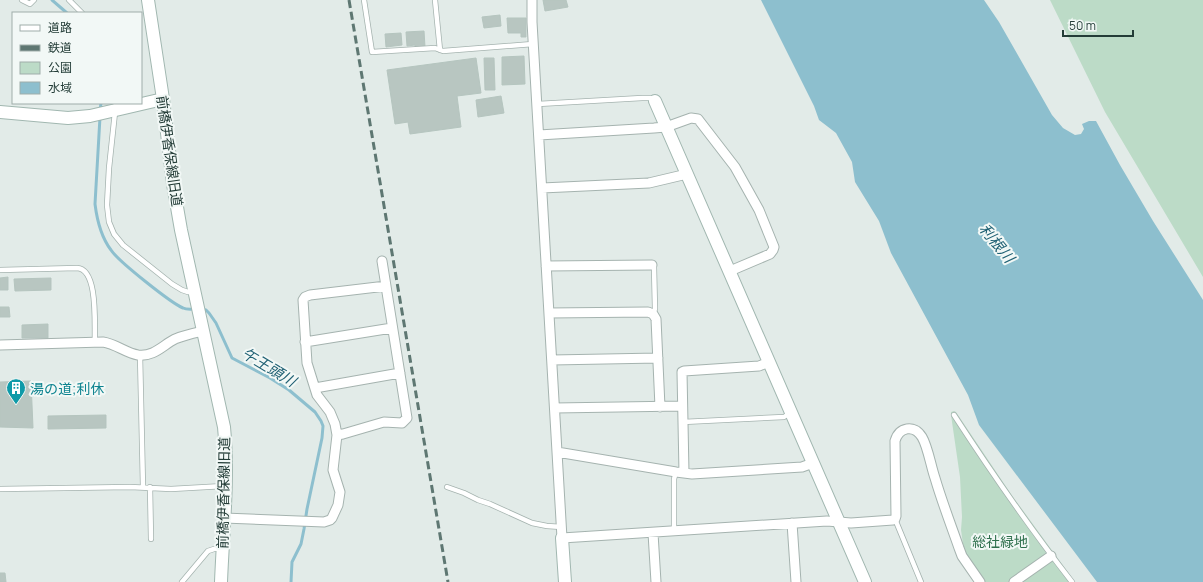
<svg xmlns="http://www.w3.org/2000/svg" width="1203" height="582" font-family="Manrope,'Noto Sans JP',sans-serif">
  <rect width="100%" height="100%" fill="#e2ebe8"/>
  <!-- green -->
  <path fill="#bcdbc7" d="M1050 0H1203V277L1105 112Z
    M954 411 956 412 1011 494 1075 582H983L985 580 972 563 966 554 963 544 961 530 962 517 960 477 951 415V412Z"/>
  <!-- water -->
  <path fill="#8dbfce" d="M761 0H984L999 22 1052 115 1063 128 1075 135 1081 134 1084 129 1082 124 1089 121H1096L1120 165 1153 221 1203 300V582H1097L979 425 968 395 891 253 879 221 855 182 852 162 836 133 819 120 814 106Z"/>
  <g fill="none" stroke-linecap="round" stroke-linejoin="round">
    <!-- stream -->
    <path stroke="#8dbfce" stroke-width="3" d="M52 0 67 13
      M100 111 101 103
      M100 117 95 204C97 220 101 237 111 250 118 261 171 303 183 308 187 310 192 309 196 309
      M201 309 206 310 209 313 216 323 232 358 270 378 289 390 315 412 321 421 323 426 322 438 307 509 304 529 301 544 292 562 291 582"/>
  </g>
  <!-- building -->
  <path fill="#b8c6c1" stroke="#b5c5bf" d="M543 0H566L568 7 545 11Z
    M500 15 501 26 484 28 482 17Z
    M507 18H526V37H521V33H508Z
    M424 31 425 47H415V45L407 46 406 32Z
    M401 33 402 45 386 47 385 34Z
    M524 56 525 84 502 85V57Z
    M476 58 481 93 457 96 461 127 410 134 408 122 395 124 387 70Z
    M484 58H494L495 90H485Z
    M501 96 504 113 478 117 476 100Z
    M8 277V290H0V278Z
    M51 278V290L15 291 14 279Z
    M0 307H9L10 317H0Z
    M48 324V338H22V325Z
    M31 381 33 428 0 427V382Z
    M106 415V428L48 429V416Z
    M0 573H5L6 582H0Z"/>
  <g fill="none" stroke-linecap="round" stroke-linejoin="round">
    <!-- lane casing -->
    <g stroke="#a5b3af" stroke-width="6">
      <path id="lane" d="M22 0 30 4 34 0
        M69 0 82 13
        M364 0 372 52 435 48 443 51 533 44
        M435 0 440 50
        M116 103 109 168 107 205 109 222 114 234 123 245 172 284 182 290 188 292H194
        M538 104 642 98H651L655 101
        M652 265 654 267 655 309 653 314
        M0 270 77 268C99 269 94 327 95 342
        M140 355 143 487
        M954 415C991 472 1030 528 1072 582
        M683 422 784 417 790 413
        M150 487 151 539
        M447 487 464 493 478 500 490 504 532 523 547 526 562 527
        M0 489 130 487 171 489 224 486
        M895 519 921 582
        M674 531V479L676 472
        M182 582 208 551 214 549 223 548"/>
    </g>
    <!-- street casing -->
    <g stroke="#a5b3af" stroke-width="11">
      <path id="street" d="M532 0V22L562 538 827 521 851 523 893 520 895 519 896 516 895 441C899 427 914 424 922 437 928 447 931 467 935 478 942 502 951 525 959 548L962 556 980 582
        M539 135 654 128 666 127 691 118 698 119 735 167 759 210 774 247 773 250 770 254 730 271
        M542 188 649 183 687 174
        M546 266 652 265
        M549 313 648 312 653 314 656 319 660 407
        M305 342 392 328
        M0 345 103 342C116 344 126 353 138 355 154 357 163 345 175 339 184 335 194 333 203 331
        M552 360 658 358
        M315 388 400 373
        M555 408 682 406
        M337 435 343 434 384 422 402 423 407 418 382 261
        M557 452 676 472 692 474 802 467 813 463
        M684 473 682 372 684 371 759 366 769 362
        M224 518 324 522 330 520 332 518 338 505 340 492 333 470 337 435 335 424 330 412 317 395 307 363 303 300 305 297 310 295 386 286
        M792 523 796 582
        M653 533 656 582
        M1014 582 1051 556"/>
    </g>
    <!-- secondary casing -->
    <g stroke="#a1b7b0" stroke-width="14">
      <path id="secondary" d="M148 0 163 99 173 184 181 230 224 427C229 478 223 530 221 582
        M655 101 865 582
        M0 112 68 118 90 116 163 99
        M562 538 565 582"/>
    </g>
    <!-- lane -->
    <use href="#lane" stroke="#fff" stroke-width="4.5"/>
    <!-- street -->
    <use href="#street" stroke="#fff" stroke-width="9"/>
    <!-- secondary -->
    <use href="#secondary" stroke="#fff" stroke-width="12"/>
    <!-- rail -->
    <path stroke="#5e7772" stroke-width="3" stroke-dasharray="8 4" stroke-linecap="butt" d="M349 0 448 582"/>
  </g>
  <!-- icons -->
  <defs>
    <g id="building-pin" transform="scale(1)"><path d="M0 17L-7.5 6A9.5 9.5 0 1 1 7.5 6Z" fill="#0f9aa8" stroke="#f2f8f6"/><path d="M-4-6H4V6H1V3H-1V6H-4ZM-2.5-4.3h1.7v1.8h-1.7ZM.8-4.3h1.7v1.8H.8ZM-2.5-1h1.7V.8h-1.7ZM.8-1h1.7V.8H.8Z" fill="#fff"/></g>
  </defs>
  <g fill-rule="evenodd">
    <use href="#building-pin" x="16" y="388"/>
  </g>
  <g text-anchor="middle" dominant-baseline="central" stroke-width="4" stroke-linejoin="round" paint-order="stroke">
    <!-- street labels -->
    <g font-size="14" fill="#233c37" stroke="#f2f8f6">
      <text transform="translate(170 151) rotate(82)">前橋伊香保線旧道</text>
      <text transform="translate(223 493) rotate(-89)">前橋伊香保線旧道</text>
    </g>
    <!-- culture labels -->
    <g font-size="14" fill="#0d838f" stroke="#f2f8f6" text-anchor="start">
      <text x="30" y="388">湯の道;利休</text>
    </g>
    <!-- park labels -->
    <g font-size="14" fill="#2f704d" stroke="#f2f8f6">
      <text x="1000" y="541">総社緑地</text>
    </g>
    <!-- water labels -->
    <g font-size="15" font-style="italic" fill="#206174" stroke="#f2f8f6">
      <text transform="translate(997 243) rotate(51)">利根川</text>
      <text transform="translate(269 367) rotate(31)">午王頭川</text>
    </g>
  </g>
  <!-- legend -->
  <rect x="12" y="12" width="130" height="92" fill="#f2f8f6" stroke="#9fadaa"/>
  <rect x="20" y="25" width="20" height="6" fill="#ffffff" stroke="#9fadaa"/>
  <text x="48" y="32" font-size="12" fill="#233c37">道路</text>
  <rect x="20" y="45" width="20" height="6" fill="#5e7772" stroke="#9fadaa"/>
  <text x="48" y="52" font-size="12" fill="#233c37">鉄道</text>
  <rect x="20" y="62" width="20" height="12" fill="#bcdbc7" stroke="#9fadaa"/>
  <text x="48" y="72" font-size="12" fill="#233c37">公園</text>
  <rect x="20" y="82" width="20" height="12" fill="#8dbfce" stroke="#9fadaa"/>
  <text x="48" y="92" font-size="12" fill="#233c37">水域</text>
  <!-- scale -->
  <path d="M1063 30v6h70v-6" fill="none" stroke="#233c37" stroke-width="2"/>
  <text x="1069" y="30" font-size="12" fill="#233c37" stroke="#f2f8f6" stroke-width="3" paint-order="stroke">50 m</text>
</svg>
